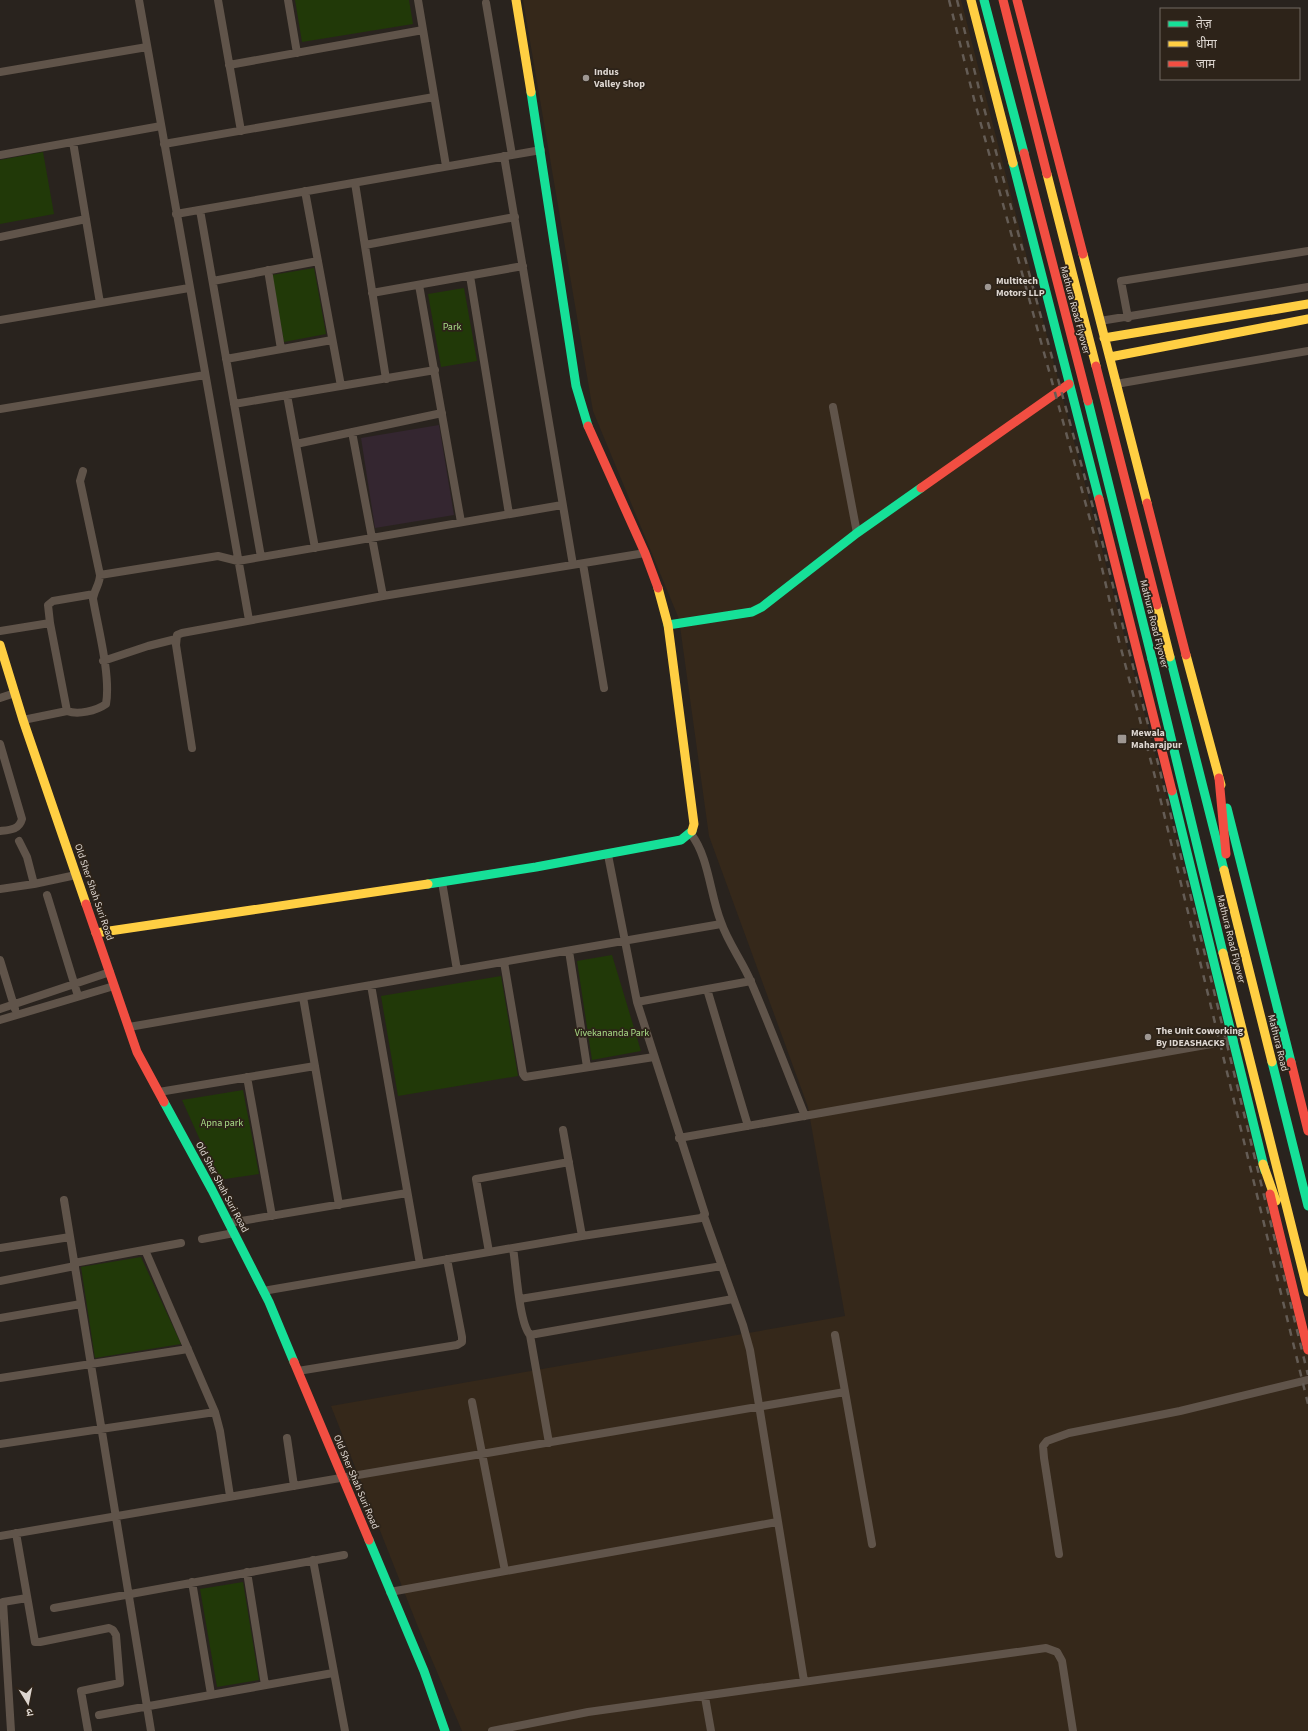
<svg xmlns="http://www.w3.org/2000/svg" width="1308" height="1731" font-family="'Source Sans 3','Noto Sans Devanagari',sans-serif">
  <rect width="100%" height="100%" fill="#29231e"/>
  <!-- built -->
  <path fill="#35281a" d="M523 0H961L1087 492 1308 1342V1731H462L418 1627 331 1406 845 1316 808 1107 709 836 679 619 593 411Z"/>
  <!-- education -->
  <path fill="#342630" d="M439 425 454 515 375 528 361 438Z"/>
  <!-- green -->
  <path fill="#213908" d="M295 0H409L413 24 302 42Z
    M43 152 54 214 0 224V160Z
    M314 268 326 334 284 342 272 275Z
    M464 288 477 361 441 367 428 294Z
    M612 955 641 1051 592 1060 577 961Z
    M501 976 518 1076 398 1096 381 996Z
    M243 1090 259 1174 218 1180 182 1100Z
    M141 1257 181 1344 95 1358 81 1267Z
    M243 1582 259 1680 217 1687 200 1589Z"/>
  <g fill="none" stroke-linecap="round" stroke-linejoin="round">
    <!-- street -->
    <path stroke="#60544a" stroke-width="8" d="M139 0 249 620
      M218 0 241 131
      M288 0 297 53
      M418 0 446 166
      M486 3 512 155
      M229 65 423 30
      M0 72 147 47
      M73 142 100 303
      M164 144 434 97
      M0 155 161 126
      M504 156 573 565
      M355 183 386 379
      M305 191 341 386
      M200 210 261 557
      M176 214 541 150
      M0 237 86 219
      M365 245 515 217
      M268 270 281 349
      M470 276 509 514
      M213 281 318 261
      M419 285 461 522
      M372 293 523 266
      M1128 318 1121 281 1308 251
      M0 320 189 288
      M1100 321 1308 287
      M226 359 332 340
      M1116 384 1308 351
      M287 395 315 548
      M234 404 435 370
      M833 407 857 533
      M0 409 205 375
      M352 432 383 596
      M296 444 442 413
      M83 471 80 481 100 575C100 584 94 590 93 599 98 628 111 676 106 704 96 711 78 715 67 711L50 623 48 605 53 601 94 594
      M583 564 604 688
      M100 575 218 556 238 561 562 505
      M0 631 50 623
      M103 661 148 646 176 639
      M0 698 15 693
      M23 720 67 711
      M0 744 22 819C19 830 10 830 0 831
      M192 748 176 645 177 635 182 633 383 596 645 553
      M691 834C709 857 710 895 721 922 728 943 743 962 751 982 770 1026 787 1071 805 1116
      M19 841 27 857 34 884
      M442 882 457 970
      M0 889 34 884 76 875
      M47 895 78 996
      M569 951 587 1067
      M0 960 15 1009
      M504 962 523 1074 525 1077 654 1057
      M371 985 420 1264
      M707 989 748 1126
      M303 997 339 1205
      M637 1002 751 981
      M0 1009 110 972
      M0 1020 114 986
      M129 1027 721 924
      M247 1077 272 1216
      M159 1092 315 1066
      M563 1130 582 1236
      M679 1138 1234 1040
      M64 1200 151 1731
      M704 1216 743 1325 750 1350 804 1681
      M229 1223 407 1193
      M202 1239 234 1233
      M0 1248 70 1237
      M513 1248C516 1266 519 1323 530 1335L549 1443
      M145 1250 215 1412 220 1431 230 1496
      M489 1252 476 1179 569 1162
      M74 1263 181 1243
      M0 1281 75 1266
      M263 1291 582 1236 701 1218 705 1214 637 1002 608 855
      M520 1299 722 1266
      M0 1318 81 1304
      M530 1335 733 1299
      M835 1335 872 1544
      M298 1371 457 1345 462 1342V1337L447 1259
      M0 1378 188 1349
      M472 1402 505 1571
      M287 1438 294 1486
      M0 1444 215 1412
      M16 1533 35 1642H40L109 1628 113 1630 116 1635 120 1683 81 1691 88 1731
      M0 1536 845 1392
      M1059 1554 1044 1458 1043 1446 1047 1441 1069 1433 1180 1411 1308 1380
      M313 1560 345 1731
      M247 1572 265 1685
      M192 1582 211 1694
      M390 1592 777 1522
      M54 1608 344 1555
      M705 1697 711 1731
      M99 1715 333 1673
      M11 1731 3 1602 27 1598
      M492 1731 588 1712 1046 1648 1057 1652 1062 1661 1073 1731"/>
    <!-- fast -->
    <path stroke="#16e098" stroke-width="9" d="M531 92 576 386 588 426
      M1013 163 1099 499
      M668 625 752 612 762 607 857 533 921 488
      M1170 657 1224 870
      M1152 659 1223 953
      M1172 791 1265 1171
      M1227 808 1291 1062
      M428 884 536 867 681 840 692 831
      M1272 1062 1308 1206
      M164 1102 212 1190 269 1302 294 1362
      M369 1540 424 1671 445 1731"/>
    <!-- slow -->
    <path stroke="#ffcf43" stroke-width="9" d="M516 0 531 92
      M971 0 1013 163
      M1083 254 1147 503
      M1104 338 1308 304
      M1110 357 1308 319
      M658 588 668 625 694 824 692 831
      M0 645 23 720 86 904
      M1186 655 1221 785
      M1224 870 1272 1062
      M96 933 428 884
      M1223 953 1308 1292
      M1263 1164 1276 1201"/>
    <!-- jam -->
    <path stroke="#f24e42" stroke-width="9" d="M1017 0 1083 254
      M588 426 645 553 658 588
      M921 488 1069 384
      M1099 499 1172 791
      M1147 503 1186 655
      M1219 778 1226 854
      M86 904 137 1052 164 1102
      M1291 1062 1308 1131
      M1270 1194 1308 1350
      M294 1362 369 1540"/>
    <!-- rail -->
    <path stroke="#645c55" stroke-width="2.5" stroke-dasharray="7 7" stroke-linecap="butt" d="M949 0 974 99 1094 534 1119 641 1154 773 1308 1404
      M957 0 981 97 1100 533 1126 639 1160 771 1308 1375"/>
    <!-- fast-bridge -->
    <path stroke="#16e098" stroke-width="9" d="M984 0 1024 153
      M1088 401 1152 659"/>
    <!-- slow-bridge -->
    <path stroke="#ffcf43" stroke-width="9" d="M1047 174 1096 366
      M1157 605 1170 657"/>
    <!-- jam-bridge -->
    <path stroke="#f24e42" stroke-width="9" d="M1003 0 1047 174
      M1024 153 1088 401
      M1096 366 1157 605"/>
  </g>
  <!-- markers -->
  <g fill="#9e9792" stroke="#2d2319" stroke-width="1.5">
    <circle cx="586" cy="78" r="4"/>
    <circle cx="988" cy="287" r="4"/>
    <rect x="1117" y="734" width="10" height="10" rx="2"/>
    <circle cx="1148" cy="1037" r="4"/>
  </g>
  <g text-anchor="middle" dominant-baseline="central" stroke-width="3.5" stroke-linejoin="round" paint-order="stroke">
    <!-- poi labels -->
    <g font-size="10" font-weight="bold" fill="#ddd6d0" stroke="#2d2319" text-anchor="start">
      <text x="594" y="72">Indus<tspan x="594" dy="12">Valley Shop</tspan></text>
      <text x="996" y="281">Multitech<tspan x="996" dy="12">Motors LLP</tspan></text>
      <text x="1131" y="733">Mewala<tspan x="1131" dy="12">Maharajpur</tspan></text>
      <text x="1156" y="1031">The Unit Coworking<tspan x="1156" dy="12">By IDEASHACKS</tspan></text>
    </g>
    <!-- street labels -->
    <g font-size="10" fill="#ddd6d0" stroke="#2d2319">
      <text transform="translate(1075 310) rotate(75)">Mathura Road Flyover</text>
      <text transform="translate(1154 624) rotate(76)">Mathura Road Flyover</text>
      <text transform="translate(94 892) rotate(71)">Old Sher Shah Suri Road</text>
      <text transform="translate(1231 939) rotate(76)">Mathura Road Flyover</text>
      <text transform="translate(1278 1043) rotate(76)">Mathura Road</text>
      <text transform="translate(222 1187) rotate(62)">Old Sher Shah Suri Road</text>
      <text transform="translate(356 1482) rotate(67)">Old Sher Shah Suri Road</text>
    </g>
    <!-- park labels -->
    <g font-size="10" fill="#aade88" stroke="#2d2319">
      <text x="452" y="327">Park</text>
      <text x="612" y="1033">Vivekananda Park</text>
      <text x="222" y="1123">Apna park</text>
    </g>
  </g>
  <!-- legend -->
  <rect x="1160" y="8" width="140" height="72" fill="#2d2319" stroke="#736b62"/>
  <rect x="1168" y="21" width="20" height="6" fill="#16e098" stroke="#736b62"/>
  <text x="1196" y="28" font-size="12" fill="#ddd6d0">तेज़</text>
  <rect x="1168" y="41" width="20" height="6" fill="#ffcf43" stroke="#736b62"/>
  <text x="1196" y="48" font-size="12" fill="#ddd6d0">धीमा</text>
  <rect x="1168" y="61" width="20" height="6" fill="#f24e42" stroke="#736b62"/>
  <text x="1196" y="68" font-size="12" fill="#ddd6d0">जाम</text>
  <!-- north arrow -->
  <g transform="translate(28 1703) rotate(170)" stroke="#2d2319" stroke-width="3" paint-order="stroke">
  <path d="M0-3L7 15L0 10L-7 15Z" fill="#ddd6d0"/>
  <text y="-6" font-size="11" font-weight="bold" text-anchor="middle" fill="#ddd6d0">उ</text>
  </g>
</svg>
